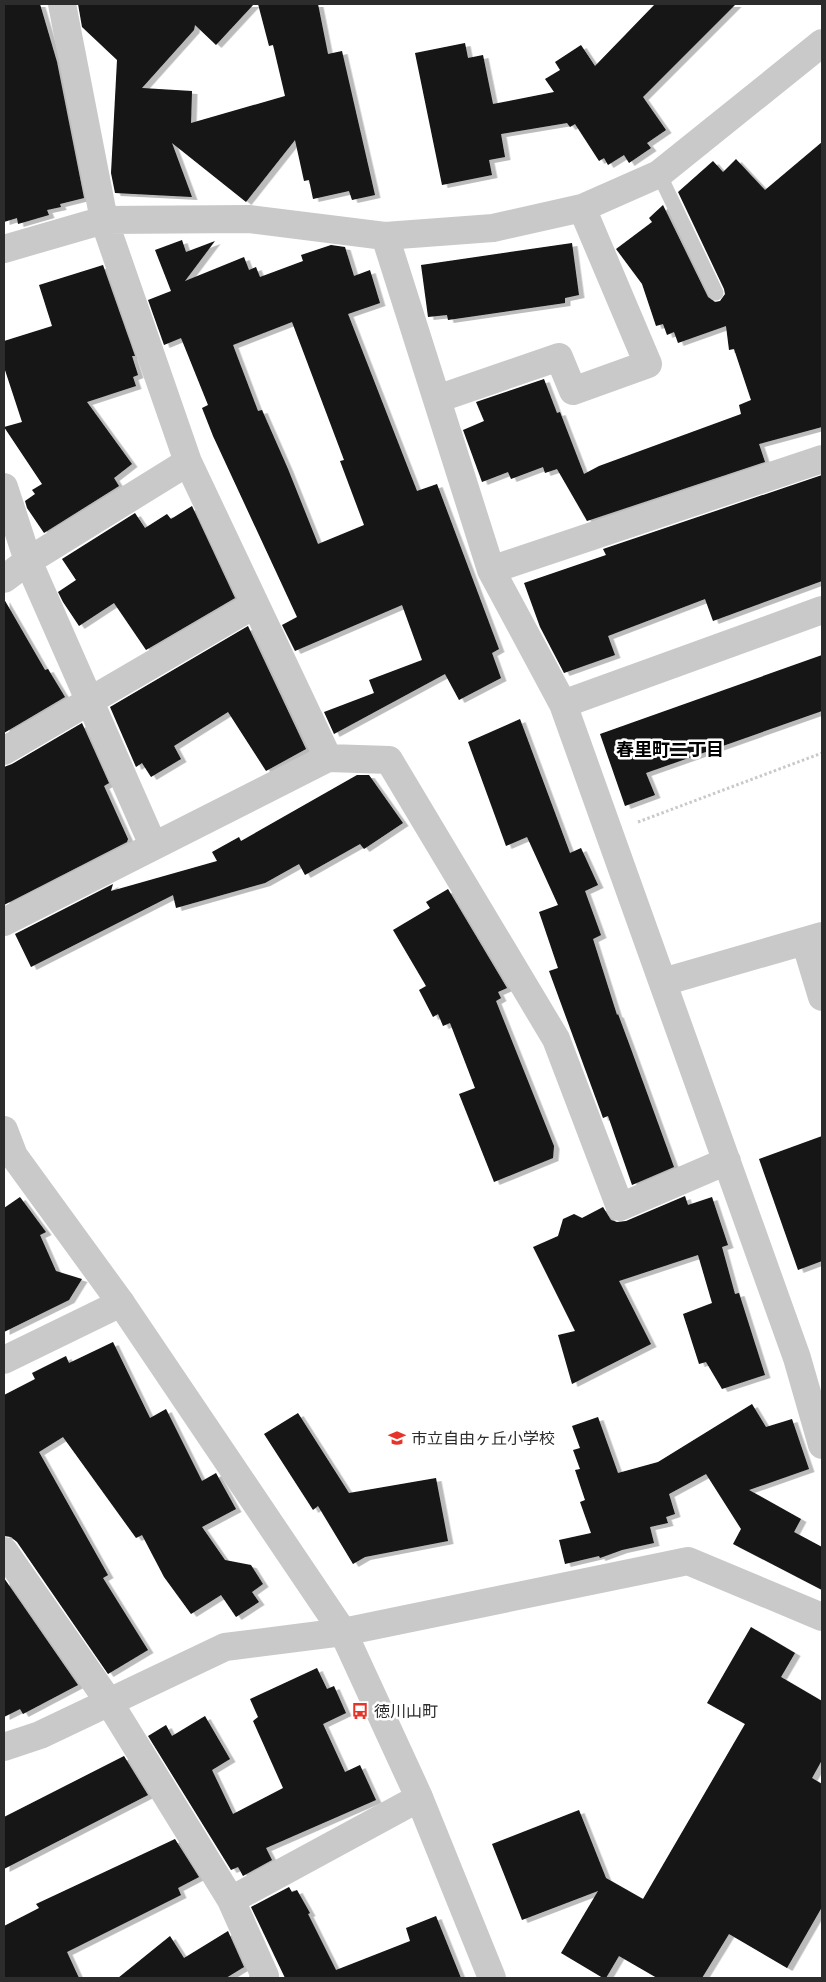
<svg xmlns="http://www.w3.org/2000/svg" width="826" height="1982" font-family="Montserrat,'Noto Sans JP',sans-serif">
  <defs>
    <filter id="shadow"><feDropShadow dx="5.5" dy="3" stdDeviation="0" flood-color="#0004"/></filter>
  </defs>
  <rect width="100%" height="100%" fill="#fff"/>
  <!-- building -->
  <path fill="#131313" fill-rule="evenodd" filter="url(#shadow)" d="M4 4H40L57 62 84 198 60 204 61 207 47 210 49 215 18 224 17 218 4 222Z
    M78 4H254L216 45 195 25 194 30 142 88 192 91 191 123 285 96 273 45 269 46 258 4H318L328 54 342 51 375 195 352 200 349 191 313 199 309 180 304 181 295 140 246 202 172 143 192 197 115 193 111 173 117 60 82 27Z
    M655 4H736L643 97 666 130 647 143 651 148 629 163 624 155 608 165 604 158 599 161 575 124 570 127 567 123 501 134 505 157 489 160 492 175 442 185 415 53 465 43 468 58 483 55 493 104 554 92 545 79 560 70 555 62 581 45 595 66Z
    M822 142V427L759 444 765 462 587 521 557 469 545 473 543 467 511 479 508 472 482 482 463 430 484 421 476 402 544 379 557 413 560 412 584 474 599 466 741 414 739 405 751 400 734 349 729 350 726 326 678 343 674 332 667 335 663 324 656 326 642 284 616 249 652 222 649 218 663 205 708 297 715 302 720 301 725 294 724 289 678 192 713 161 723 172 736 159 765 190Z
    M182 240 186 252 215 241 185 281 244 257 249 270 256 267 260 277 303 261 301 255 331 245 345 247 354 276 370 270 380 303 348 314 417 491 437 484 499 649 492 653 501 678 459 700 445 674 334 734 324 712 374 693 369 680 422 660 402 605 295 651 282 625 297 617 213 436 202 408 208 405 181 338 164 345 148 300 171 291 155 250ZM292 322 344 460 340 461 364 525 318 544 288 469 262 410 258 411 233 345Z
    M572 243 579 295 565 298V303L448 320 447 315 428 317 421 265Z
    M103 265 135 356H132L138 375 133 377 136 386 87 402 132 464 114 478 119 486 44 533 27 508 25 501 35 494 32 490 42 484 4 427 22 422 4 367V341L52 326 39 285Z
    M822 475V581L713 621 705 599 608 636 615 655 564 673 540 627 524 583 606 555 603 549Z
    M192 506 235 598 146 650 114 603 79 626 63 602 58 592 76 580 62 559 135 513 145 528 167 514 171 519Z
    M4 599 45 670 48 669 65 697 4 733Z
    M248 626 306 749 266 771 228 712 174 746 181 759 151 777 142 763 136 767 110 707Z
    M822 655V711L646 773 655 795 625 806 600 734Z
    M520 719 570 853 581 848 598 885 585 891 601 935 593 939 617 1015 618 1014 631 1049 674 1167 632 1185 608 1116 603 1118 549 971 558 968 539 912 558 905 527 837 506 846 468 742Z
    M82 723 109 783 104 786 128 839 127 842 4 905V767L12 764Z
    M357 775H369L403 823 364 849 360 844 305 875 299 864 265 883 176 908 173 895 31 967 15 934 113 884 111 891 217 861 212 852 239 837 241 841Z
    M448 889 507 988 498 992 501 998 496 1001 554 1146 553 1158 494 1182 459 1094 475 1088 450 1023 443 1026 438 1014 433 1017 419 990 426 986 393 930 430 908 426 902Z
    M822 1136V1261L798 1270 759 1159Z
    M685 1196 688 1205 712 1197 728 1245 722 1247 735 1294 739 1293 765 1375 722 1389 706 1362 699 1364 683 1314 712 1303 698 1255 619 1281 651 1344 572 1384 558 1335 575 1331 533 1247 558 1236 563 1219 574 1214 582 1218 603 1207 611 1220 617 1222 626 1221Z
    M20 1197 46 1232 40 1235 56 1271 82 1279 69 1300 4 1332V1208Z
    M113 1342 150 1418 166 1409 202 1481 216 1473 236 1509 202 1527 225 1560 251 1565 263 1584 252 1592 259 1602 236 1617 221 1595 191 1614 164 1577 142 1535 136 1538 63 1437 39 1452 108 1575 103 1578 148 1650 108 1674 17 1542 11 1537 4 1536V1395L35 1379 32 1373 66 1356 69 1363Z
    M752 1404 766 1427 792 1419 809 1469 749 1490 801 1519 794 1532 822 1547V1590L733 1544 741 1529 706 1474 669 1494 675 1514 666 1517 668 1523 650 1527 654 1543 622 1550 600 1558 599 1556 565 1564 559 1540 591 1533 580 1502 585 1500 575 1470 580 1469 573 1450 580 1448 572 1426 598 1417 618 1473 658 1462Z
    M298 1413 349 1493 436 1478 448 1541 365 1557 353 1564 318 1506 313 1510 264 1434Z
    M4 1578 78 1685 23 1714 20 1709 4 1717Z
    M751 1627 795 1653 781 1677 822 1701V1760L812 1778 822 1784V1907L787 1968 729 1934 702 1978H657L619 1956 606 1978H603L561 1953 598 1891 522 1920 492 1844 579 1810 606 1878 643 1899 745 1724 707 1703Z
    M317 1668 327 1689 334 1686 346 1713 323 1724 345 1772 360 1765 376 1800 266 1848 272 1860 243 1876 238 1867 231 1870 148 1736 166 1725 172 1736 205 1716 230 1759 212 1770 233 1814 283 1788 253 1721 258 1717 250 1699Z
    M124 1756 148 1795 4 1869V1817Z
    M175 1839 199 1877 178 1888 181 1895 67 1952 79 1978H4V1926L39 1908 36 1904Z
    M289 1887 292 1892 297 1890 310 1913 308 1914 336 1970 410 1941 406 1928 436 1916 461 1978H285L251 1907Z
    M228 1931 244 1967 226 1978H118L170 1936 184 1958Z"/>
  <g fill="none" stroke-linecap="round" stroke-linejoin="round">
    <!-- path -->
    <path stroke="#c9c9c9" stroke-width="3" stroke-dasharray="2.5 2.5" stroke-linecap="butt" d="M638 822 822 753"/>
    <!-- service -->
    <path stroke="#c9c9c9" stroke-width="15" d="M659 174 716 293"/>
    <!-- minor -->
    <path stroke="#c9c9c9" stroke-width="28" d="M62 4 104 220 249 219 385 236 493 228 582 208 659 174 822 43
      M385 236 491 570 563 704 797 1358 822 1445
      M4 249 104 220 188 462 328 758
      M437 399 559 357 573 391 648 364 582 208
      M4 487 28 561 153 845
      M491 570 822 459
      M4 579 28 561 188 462
      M563 704 822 610
      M4 751 254 605
      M4 922 328 758 389 760 556 1039 620 1207 727 1161
      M805 941 822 997
      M663 982 822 936
      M4 1360 121 1303
      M4 1551 109 1702 231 1900 265 1976 263 1978
      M4 1747 40 1735 225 1647 343 1632 688 1561 822 1617
      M231 1900 419 1798"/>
    <!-- tertiary -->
    <path stroke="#c9c9c9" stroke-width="28" d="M4 1130 14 1156 121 1303 343 1632 418 1795 492 1978"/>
  </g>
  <!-- icons -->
  <defs>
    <g id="school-bare" transform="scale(1.35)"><path d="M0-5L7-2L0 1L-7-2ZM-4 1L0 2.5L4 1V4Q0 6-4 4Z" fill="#e83428" stroke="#fff" stroke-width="2.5" paint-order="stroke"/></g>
    <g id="bus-bare" transform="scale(1.35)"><path d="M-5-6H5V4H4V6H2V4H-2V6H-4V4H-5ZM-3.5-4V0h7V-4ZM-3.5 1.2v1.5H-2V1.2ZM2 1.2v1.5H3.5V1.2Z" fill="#e83428" stroke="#fff" stroke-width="2.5" paint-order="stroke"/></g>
  </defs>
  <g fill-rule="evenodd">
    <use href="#school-bare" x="397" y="1438"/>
    <use href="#bus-bare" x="360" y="1711"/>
  </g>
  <g text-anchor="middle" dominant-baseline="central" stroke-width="5" stroke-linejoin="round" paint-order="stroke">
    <!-- poi labels -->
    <g font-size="16" fill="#2c2c2c" stroke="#fff" text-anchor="start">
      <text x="411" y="1438">市立自由ヶ丘小学校</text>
      <text x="374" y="1711">徳川山町</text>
    </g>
    <!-- neighbourhood labels -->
    <g font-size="18" font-weight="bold" fill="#000" stroke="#fff">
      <text x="670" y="750">春里町二丁目</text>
    </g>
  </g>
  <!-- border -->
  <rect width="826" height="1982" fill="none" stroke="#2c2c2c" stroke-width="10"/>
</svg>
